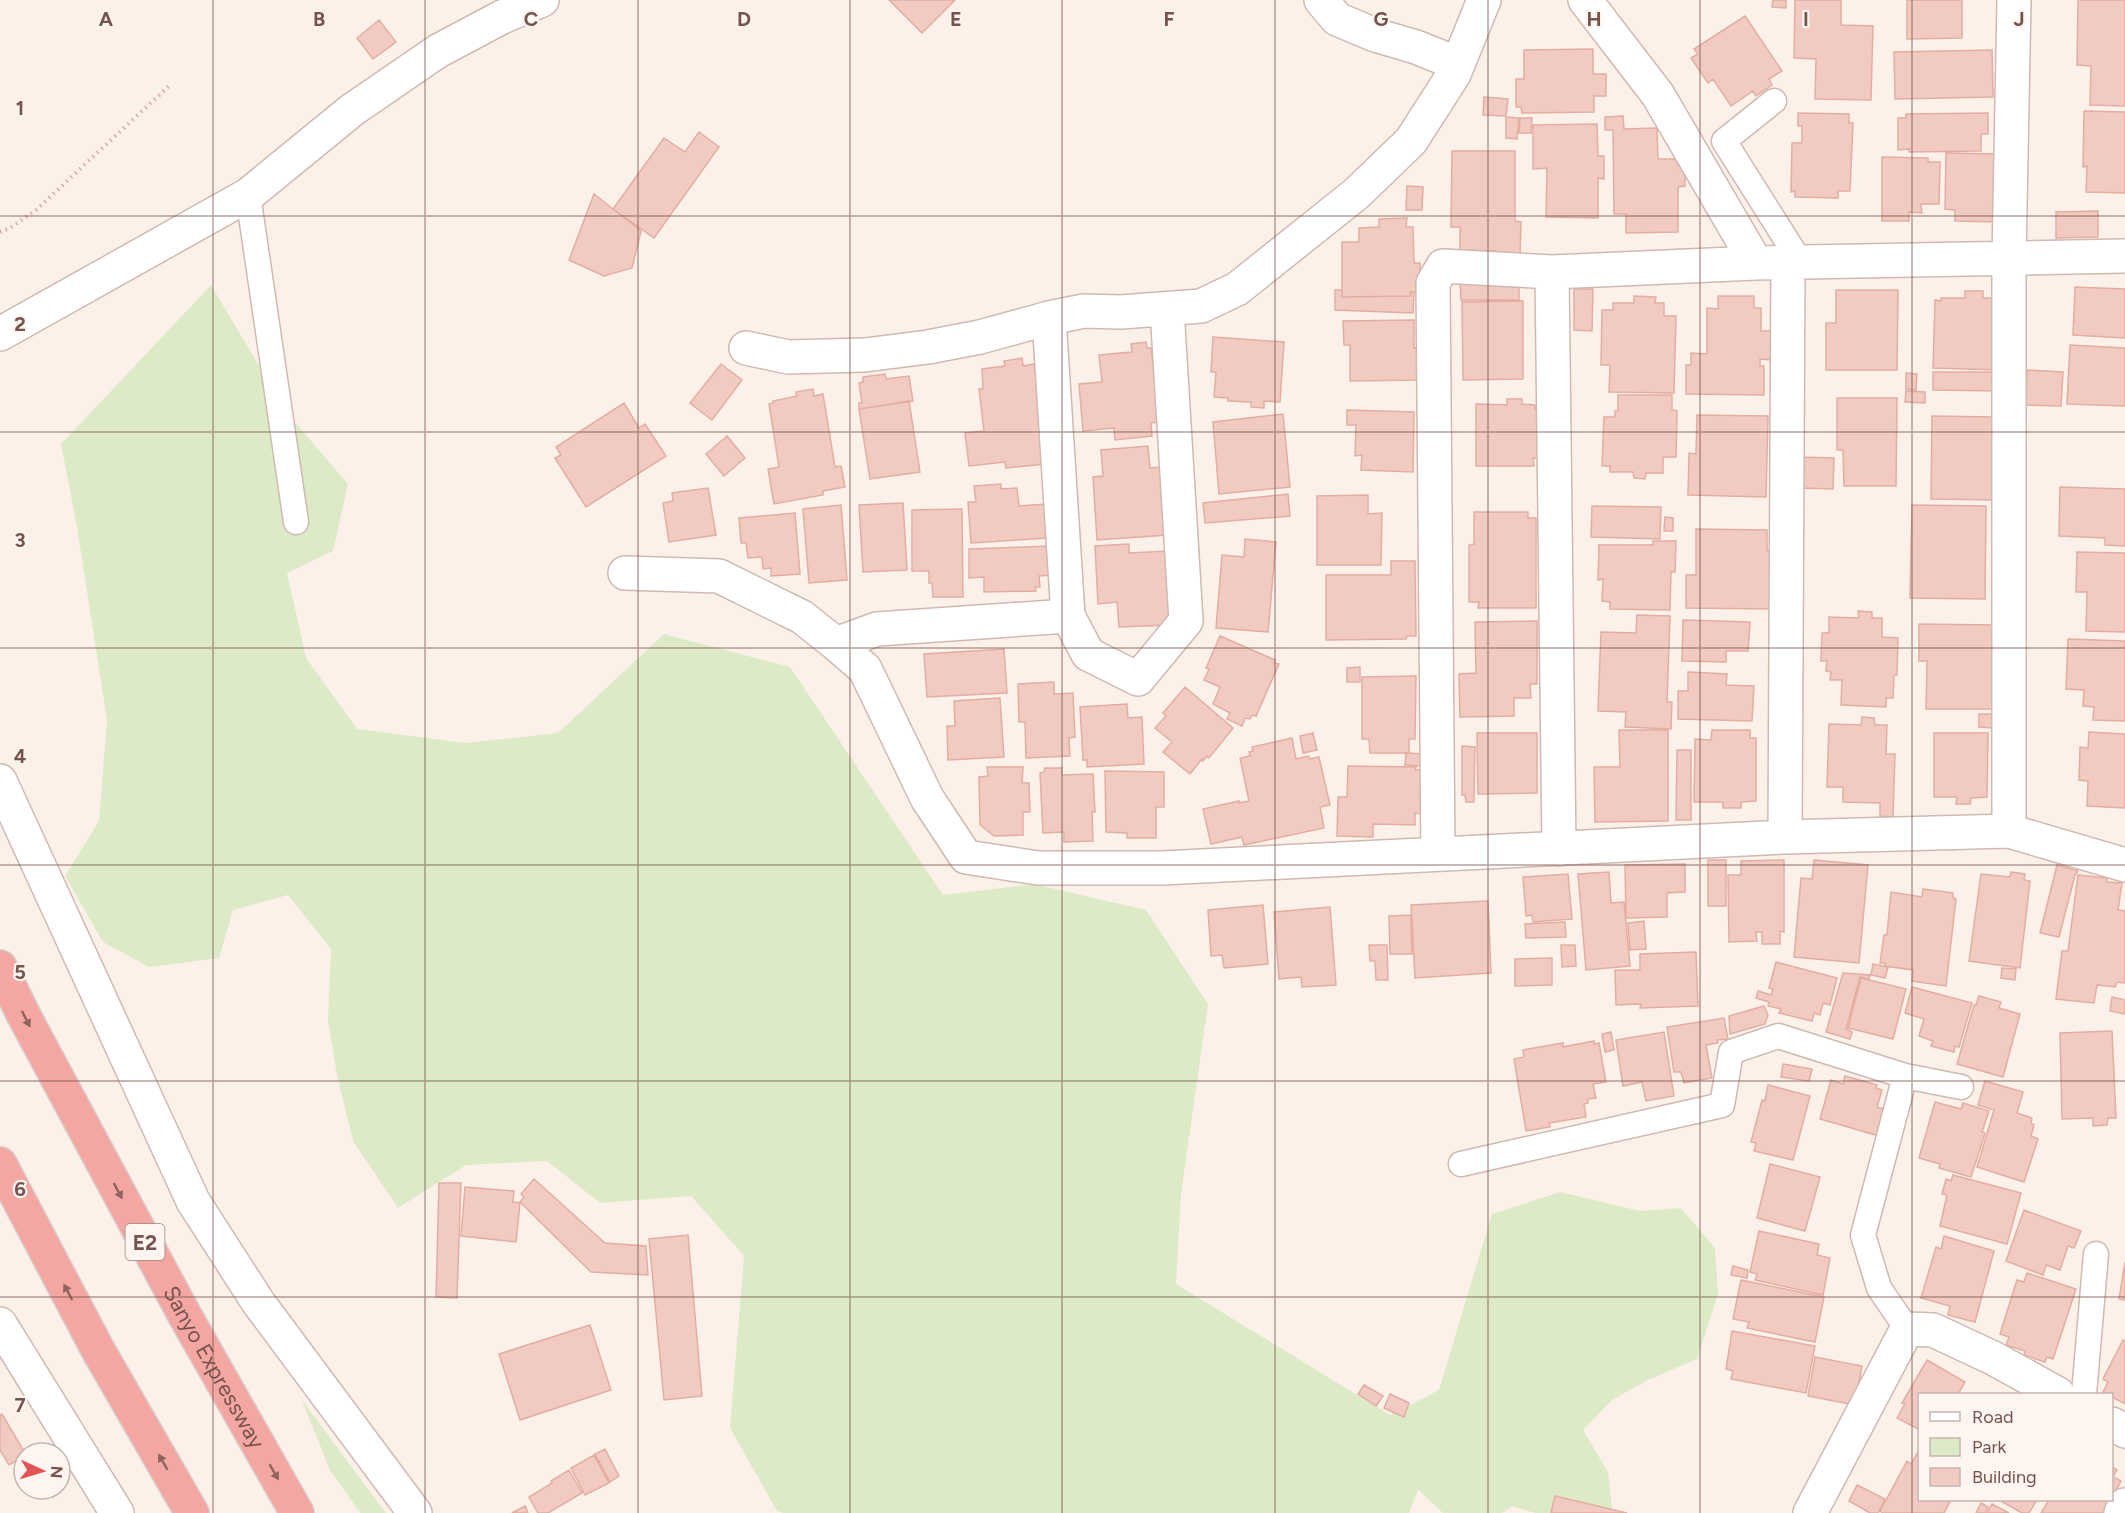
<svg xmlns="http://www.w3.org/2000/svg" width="2125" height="1513" font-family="Figtree,sans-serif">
  <rect width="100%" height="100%" fill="#fcf1e9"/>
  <!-- green -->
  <path fill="#ddeac7" d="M211 285 287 413 348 484 333 551 287 573 306 658 357 729 465 743 558 733 664 634 790 667 943 895 1034 884 1146 910 1208 1004 1181 1194 1176 1284 1390 1415 1439 1390 1492 1214 1560 1192 1640 1211 1681 1208 1715 1248 1718 1295 1697 1359 1648 1380 1612 1400 1583 1430 1608 1472 1612 1508 1604 1513H1535L1512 1506 1502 1513H1443L1418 1490 1409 1513H783L777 1511 730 1428 744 1256 691 1196 600 1203 547 1161 466 1165 398 1208 353 1141 337 1075 328 1020 331 949 288 895 233 910 219 958 149 967 103 942 65 876 99 821 107 720 77 527 61 444Z
    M302 1400 386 1513H360L330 1470Z"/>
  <!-- building -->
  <path fill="#f1cac2" stroke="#e3ada2" stroke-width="1.5" d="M889 0H955L922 33Z
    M1773 0H1786V8L1772 7Z
    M1795 0H1841V25L1873 26 1871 100 1815 99 1816 59 1794 58Z
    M1907 0H1962V38L1907 39Z
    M2078 0H2125V106L2090 105 2091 66 2077 65Z
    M1745 16 1782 71 1769 79 1772 85 1756 96 1753 91 1731 106 1713 79 1708 83 1691 58 1698 54 1694 49Z
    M379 20 396 42 373 59 357 38Z
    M1593 49V74H1606V96H1594V112L1522 113 1521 107H1516V79H1524V50Z
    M1992 50 1993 97 1895 99 1894 52Z
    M1484 97 1508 99 1506 116 1483 115Z
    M2084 111 2125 112V193L2086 192 2087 166 2083 167Z
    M1798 113 1849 114V123H1853L1850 191H1838V198L1795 197V191L1791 192 1792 143H1802V126H1798Z
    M1988 113V134H1981V151L1909 152V149L1898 150V118H1906V114Z
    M1623 116 1624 129 1657 128 1658 159H1678V165H1685V186L1678 187V232L1626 233V214H1614L1613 130H1605V117Z
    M1506 117 1519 118 1517 139 1506 138Z
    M1520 118H1532L1531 133H1519Z
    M1597 124 1598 156H1604V179L1598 178V218L1546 217 1547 168 1533 169V125Z
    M699 132 719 147 654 238 613 209 664 138 685 152Z
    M1452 151H1515V221L1521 222 1520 256 1497 255 1496 251 1460 250V227H1451Z
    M1946 153 1997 154 1996 222 1955 221V210L1945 209Z
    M1882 157 1928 158V162H1940L1939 204H1921L1922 213 1909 212V221H1882Z
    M1407 186 1423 187 1422 210H1406Z
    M594 194 641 231 632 268 604 276 569 260Z
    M2098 211V237L2056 238V212Z
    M1407 218 1406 227H1413L1414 263H1420L1421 292H1410L1411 296 1342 297V242H1359V228L1379 227V219Z
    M1460 281 1519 282V300H1461Z
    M2075 287 2125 289V338L2073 335Z
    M1574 289H1593L1592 331 1574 330Z
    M1335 290H1342V297L1411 296 1410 292H1414L1413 313 1335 310Z
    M1836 290H1898L1897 370H1826V323H1836Z
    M1965 291H1983V298H1992V308H2001L1999 370 1933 368 1935 300 1941 301V298H1965Z
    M1634 296 1656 297 1655 303H1664V316H1676L1674 393 1609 392 1610 365H1601L1602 310H1613V303H1634Z
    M1718 296H1754V308H1761V331H1775L1773 360 1760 359V366H1764V395L1686 394V365H1691V353L1707 354V308L1718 309Z
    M1523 301V379L1463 380 1462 302Z
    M1414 320V348L1418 347V380L1350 381V345H1344L1343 321Z
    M1213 337 1284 342 1280 402 1264 401V408L1251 407V402L1228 401V398L1214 397 1216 372H1211Z
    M1146 342 1147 348H1151L1153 364 1161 363 1159 422 1151 423 1152 436 1115 440 1114 428 1083 431 1079 384 1102 382 1099 355 1132 352 1131 344Z
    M2070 345 2125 348V406L2067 404Z
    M1022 358 1023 366 1034 364 1035 372 1041 371 1045 464 1006 468 1005 462 969 466 965 433 984 431 979 389H983L982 369 1005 366 1004 361Z
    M721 364 742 380 712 420 690 403Z
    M2027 370 2063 372 2061 406 2026 405Z
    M1933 372H2001V391L1933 390Z
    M1906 373 1917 374 1916 390 1906 389Z
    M885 374 886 379 909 376 913 401 859 409V403H862L859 383 863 382V377Z
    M813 389 814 396 823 394 835 467 841 466 845 487 823 491V495L774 504 768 469 779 467 769 404 773 403V401L797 396 796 392Z
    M1906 391 1925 392V403L1905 402Z
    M1618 395H1672V410L1677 411 1676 457H1663V473H1646L1645 479 1634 478 1633 472H1610V466H1602L1604 417H1615V411H1618Z
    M1837 398H1897L1896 486H1844L1843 450H1837Z
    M1507 399H1522V404L1535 405V409H1539V459L1533 458 1534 466H1476V404L1507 405Z
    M909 401 920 472 870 479 859 409Z
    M624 403 639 428 645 424 666 456 586 507 555 458 561 455 556 447Z
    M1347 410 1414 412 1413 472 1361 470 1362 455 1355 456 1356 425H1347Z
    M1283 414 1290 487 1219 494 1213 422Z
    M1697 415 1768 416 1766 497 1688 495 1689 453 1696 454Z
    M1932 416 1996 417V500L1931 499Z
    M727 436 745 458 724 476 706 454Z
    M1148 446 1150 468 1163 467 1168 535 1097 540 1093 477 1103 476 1101 450Z
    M1798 457 1834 458 1833 489 1797 488Z
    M1001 484V489L1017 488 1019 506 1046 504 1048 538 971 543 968 502H976L974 486Z
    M2060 487 2125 489V546L2105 545V538L2059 536Z
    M708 488 716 535 669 542 663 503 673 501 672 493Z
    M1288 494 1290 516 1205 523 1203 503Z
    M1368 495V514L1382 513 1381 565H1317V496Z
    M903 503 907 570 863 572 859 505Z
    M841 505 847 580 809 583 803 509Z
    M1912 505 1986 506 1985 599 1910 598Z
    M1592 506 1661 507 1660 539 1591 537Z
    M962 509 963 597H933L932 583H929V571H912V510Z
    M1474 512H1528V518H1536V608H1478L1479 602H1469V545L1474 544Z
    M795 513 800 574 771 576V568L763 569 762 557 748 558 746 543H741L739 518Z
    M1665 517 1673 518V531H1664Z
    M1696 529 1767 530V551H1772V609L1686 608V575H1696Z
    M1245 539 1276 542 1268 632 1216 628 1222 555 1244 557Z
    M1653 541H1676L1675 572H1671L1670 610 1610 609V602L1602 601 1603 579 1598 580 1599 545H1653Z
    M1129 544V553L1167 551 1170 625 1119 627 1117 602 1098 604 1095 546Z
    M1050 546 1051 575 1039 576 1040 587H1035L1036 591 984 592V577L969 578V549Z
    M2077 552 2125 553V632L2086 631 2087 592H2076Z
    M1391 561H1415L1416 636H1407L1406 639 1326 640V575H1391Z
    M1858 611 1872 612V618H1882V637L1898 638 1897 675H1894L1893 698H1886V707L1841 705 1842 680H1830L1831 672 1826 671 1827 661H1821L1822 633H1829V617L1859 618Z
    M1637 615 1670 616 1667 702H1672L1671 729 1625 727 1626 712 1598 711 1601 632 1636 633Z
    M1683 620 1750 622 1748 651H1726V662L1682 661Z
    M1537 621V684H1530L1531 698H1514V716L1460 717 1459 674 1476 673 1475 622Z
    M1919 624 1995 625V709H1926L1927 661H1919Z
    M1220 636 1275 660 1274 663 1279 664 1256 716 1252 715 1250 719 1245 718 1242 726 1227 719 1230 713 1213 704 1220 687 1204 680 1209 669 1206 668Z
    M2068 639 2125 641V721L2093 720 2094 707 2083 706 2084 690 2066 689Z
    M1004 649 1007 693 927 697 924 654Z
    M1360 667V682H1347V668Z
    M1688 672 1727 674 1726 685 1754 686 1752 721 1678 719V691H1688Z
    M1416 676 1415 739H1409V753H1370L1369 739H1362V677Z
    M1054 682V694L1073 693 1075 737 1069 738 1070 756 1026 758 1025 722H1019L1018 684Z
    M1185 687 1233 728 1209 758 1207 756 1203 761 1202 759 1190 774 1163 752 1172 742 1155 728 1166 716 1163 713Z
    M1000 698 1004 757 948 760 947 726H955L954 701Z
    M1127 704 1128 718 1142 717 1144 764 1087 767V760H1083L1080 707Z
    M1979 714H1993V728L1979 727Z
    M1862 717 1874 718 1875 725H1887L1886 754H1895L1893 817 1880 816V803L1843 802V787H1827L1829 724 1861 725Z
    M1619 730H1668V821L1595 822 1594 767H1620Z
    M1712 730H1750V738H1756V801L1741 802V808H1723V802H1694L1695 739 1711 740Z
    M2089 732 2125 734V808L2087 806 2088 781 2079 780 2080 747 2088 748Z
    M1313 733 1317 750 1303 753 1300 736Z
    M1477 733H1537V793L1478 794Z
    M1934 733H1988L1987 797 1971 798 1970 804H1956L1957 797H1934Z
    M1292 738 1296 759 1308 756 1310 759 1319 757 1330 805 1320 807 1324 828 1244 845 1242 837 1211 844 1203 809 1239 801V803L1249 801 1240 758 1250 756 1249 752 1253 751 1252 747Z
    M1462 746 1475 747 1474 802H1466L1465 795H1462Z
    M1677 750H1691V820H1676Z
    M1406 753 1423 754V766L1405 765Z
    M1348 766 1416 767 1415 770H1423L1422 814 1415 813V825L1373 824V837L1337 836 1338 797H1347Z
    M987 767H1023L1022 783H1029L1030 812H1023V835L994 836 980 825 979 777 988 776Z
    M1045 768H1062V775L1093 774 1095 812H1092L1093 841 1064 842V832L1043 833 1040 773 1044 772Z
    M1105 771 1164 772V807H1156V838H1127V833L1106 832Z
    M1708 860H1726V906H1708Z
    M1784 860V932L1780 931V944H1762V932H1756L1757 941 1729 942 1728 875H1741V861Z
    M1814 860 1868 865 1859 963 1794 957 1801 878 1812 879Z
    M1685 864V892L1667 893V917L1626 918 1625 865Z
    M2057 865 2078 871 2075 875 2059 937 2040 933Z
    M1609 872 1611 903 1624 902 1630 966 1586 970 1578 874Z
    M2011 872 2025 874 2024 880 2030 881 2020 968 1969 961 1981 874 2010 877Z
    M1568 874 1572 919 1533 922 1532 915 1526 916 1523 877Z
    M2078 875 2107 878V882L2122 883 2118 910 2125 911V983L2117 982 2115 987 2097 985 2094 1003 2056 999 2062 951H2068Z
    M1923 889 1953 893V898L1956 899 1946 986 1912 981 1913 970 1885 966V963H1880L1884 935H1887L1891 892 1922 897Z
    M1488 901 1491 973 1415 978 1411 905Z
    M1263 905 1268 964 1224 968 1222 955 1211 956 1208 910Z
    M1330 907 1336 985 1302 987 1301 977 1279 979 1274 912Z
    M1411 915 1412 954H1390L1389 916Z
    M1644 921 1646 949 1630 950 1628 923Z
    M1565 922 1566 937 1526 938 1525 924Z
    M1369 945H1387L1388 980H1376L1375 961H1370Z
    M1561 945H1575L1576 966 1562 967Z
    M1696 952 1698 1006 1640 1008 1641 1004 1616 1005 1615 970H1640V954Z
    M1552 958V985L1515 986V959Z
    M1776 962 1837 978 1830 1005 1823 1003 1820 1015 1814 1013 1812 1021 1779 1013 1781 1009 1768 1006 1769 1002 1756 998 1758 991 1771 995 1773 989 1769 988Z
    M1873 964 1888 967 1885 978 1871 975Z
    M2002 968 2016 969 2015 980 2001 978Z
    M1843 973 1870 975 1869 979 1860 977 1846 1029 1852 1032 1850 1039 1826 1032Z
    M1861 978 1906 989 1893 1039 1848 1028Z
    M1912 987 1972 1003 1959 1047 1955 1046 1954 1052 1931 1046 1933 1041 1919 1036 1924 1019 1905 1013Z
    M1979 996 2001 1002 1999 1008 2020 1014 2003 1077 1957 1064 1974 1005H1976Z
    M2112 997 2125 1000V1014L2110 1011Z
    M1764 1006 1768 1015 1765 1024 1730 1034 1729 1016Z
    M1724 1018 1728 1039 1717 1040 1718 1043 1706 1045 1712 1078 1684 1083 1681 1072H1674L1667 1027Z
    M2112 1031 2116 1118H2108L2107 1125 2093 1126V1118L2062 1119 2060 1033Z
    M1611 1032 1614 1050 1605 1052 1602 1034Z
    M1664 1032 1674 1096 1646 1101 1642 1082 1623 1086 1616 1040Z
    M1594 1041V1044L1599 1043 1606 1082 1593 1084 1596 1098 1588 1099V1103L1584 1104 1586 1117 1549 1123 1550 1127 1526 1131 1514 1059 1524 1057 1523 1050 1563 1043V1047Z
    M1783 1064 1812 1069 1809 1081 1781 1077Z
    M1845 1076 1877 1085 1876 1088 1882 1090 1877 1107 1886 1110 1879 1136 1820 1119 1831 1080 1843 1084Z
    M1985 1081 2023 1092 2017 1113 2032 1118 2031 1123 2034 1125 2031 1136 2038 1139 2024 1182 1977 1167 1994 1110 1978 1105Z
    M1768 1085 1810 1096 1793 1160 1754 1151 1756 1143 1751 1142 1762 1100 1765 1101Z
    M1935 1102 1961 1109 1963 1103 1989 1111 1982 1132 1985 1133 1971 1177 1939 1168 1940 1164 1919 1158Z
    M1770 1164 1820 1177 1805 1231 1757 1218Z
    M1953 1175 2021 1193 2007 1244 1940 1226 1947 1195 1942 1194 1946 1179 1951 1181Z
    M534 1179 605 1243 646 1246 648 1275 591 1272 520 1202 524 1197 521 1194Z
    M439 1183H461L457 1298 436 1297Z
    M465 1187 514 1191 513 1202 520 1203 516 1242 461 1236Z
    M2024 1210 2081 1231 2074 1248 2068 1246 2060 1270 2046 1265 2043 1275 2006 1261Z
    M1759 1231 1819 1244 1817 1255 1830 1258 1823 1295 1755 1280 1757 1274 1750 1272Z
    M688 1235 702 1396 664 1400 649 1239Z
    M1944 1236 1994 1251 1975 1322 1948 1315 1950 1306 1921 1298 1936 1247 1941 1249Z
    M2125 1262V1300L2119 1299Z
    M1733 1266 1748 1270 1747 1278 1731 1275Z
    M2027 1273 2076 1289 2053 1359 2047 1357 2045 1362 2024 1355 2025 1351 2006 1345 2009 1337 2000 1334 2017 1280 2024 1282Z
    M1741 1280 1824 1297 1815 1342 1747 1328 1749 1322 1733 1319Z
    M590 1325 611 1390 520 1420 499 1354Z
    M1732 1331 1815 1346 1806 1393 1731 1379 1733 1371 1726 1369Z
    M2123 1340 2125 1341V1404L2112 1397V1394L2103 1392 2108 1382 2103 1379Z
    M1815 1357 1862 1366 1855 1405 1808 1396Z
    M1927 1360 1965 1382 1958 1394H1920V1430L1897 1418 1905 1404 1902 1403Z
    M1364 1385 1383 1396 1376 1406 1358 1394Z
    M1390 1394 1409 1403 1404 1417 1384 1408Z
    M2 1414 25 1453 24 1456 9 1465 0 1450V1415Z
    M605 1449 619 1476 610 1482 595 1454Z
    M1918 1452 1920 1453V1500H1951L1944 1513H1883L1880 1511 1907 1461 1911 1464Z
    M594 1455 609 1483 585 1495 571 1468Z
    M2112 1467 2117 1470 2113 1477 2121 1481 2112 1498Z
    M569 1470 582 1493 548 1513H538L529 1497 552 1483 551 1481Z
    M1857 1485 1885 1499 1878 1513H1870L1849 1501Z
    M1555 1496 1627 1513H1551Z
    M1999 1500H2037L2029 1513H2022Z
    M2049 1500H2111L2103 1513H2041Z
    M1981 1503 1988 1507 1985 1513H1976Z
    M1992 1504 2009 1513H1987Z
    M525 1506 528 1513H512Z"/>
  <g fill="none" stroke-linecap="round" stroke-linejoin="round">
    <!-- lane casing -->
    <g stroke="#d0b9b1" stroke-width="27">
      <path id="lane" d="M1774 101 1724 141 1801 263
        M248 195 296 522
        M1905 1076 1863 1235 1879 1288 1907 1329
        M1461 1164 1722 1105 1731 1052 1778 1036 1905 1076 1961 1087
        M2084 1394 2096 1254"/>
    </g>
    <!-- street casing -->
    <g stroke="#d0b9b1" stroke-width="36">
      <path id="street" d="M1321 0 1337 19 1375 35 1416 47 1458 64
        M1585 0 1658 95 1756 263
        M1049 318 1068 616
        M0 334 248 195 352 110 438 51 502 17 542 0
        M746 348 788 357 865 355 928 347 980 337 1049 318 1084 311 1121 312 1201 306 1237 289 1356 194 1411 141 1454 74 1484 0
        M625 573 719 576 802 617 836 644 865 669 927 798 966 857 1038 868H1162L1785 837 2009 831 2125 865
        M836 644 877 629 1068 616 1088 654 1138 679 1186 621 1167 309
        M0 781 193 1201 258 1302 415 1513
        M2009 831V259L2014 0
        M1785 837 1788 263
        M1559 849 1552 272 1756 263 2125 256
        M1438 854 1433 283 1443 266 1552 272
        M0 1324 117 1513
        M2112 1424 2125 1431
        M1810 1513 1907 1329 1933 1330 1993 1358 2058 1394
        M2121 1513 2125 1505"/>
    </g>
    <!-- highway casing -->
    <g stroke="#d9cfcd" stroke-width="36">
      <g id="highway">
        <path id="s1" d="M0 967 24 1016 184 1314 297 1513"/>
        <path d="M0 1164 98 1350 192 1513"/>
      </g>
    </g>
    <!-- path -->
    <path stroke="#d6ada4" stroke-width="4" stroke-dasharray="1.5 4.5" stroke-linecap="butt" d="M0 232 10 228 36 210 170 85"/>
    <!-- lane -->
    <use href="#lane" stroke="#fff" stroke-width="24"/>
    <!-- street -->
    <use href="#street" stroke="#fff" stroke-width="33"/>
    <!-- highway -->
    <use href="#highway" stroke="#f4a6a2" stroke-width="33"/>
  </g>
  <!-- one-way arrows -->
  <defs><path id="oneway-solid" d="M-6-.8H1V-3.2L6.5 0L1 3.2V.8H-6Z" transform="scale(1.5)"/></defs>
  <g fill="#8f645e">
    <use href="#oneway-solid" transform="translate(26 1019) rotate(63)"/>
    <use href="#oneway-solid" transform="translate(118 1191) rotate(62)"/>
    <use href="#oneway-solid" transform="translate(68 1292) rotate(-118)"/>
    <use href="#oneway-solid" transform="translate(163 1462) rotate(-120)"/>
    <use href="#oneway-solid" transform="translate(274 1472) rotate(60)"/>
  </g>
  <!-- grid -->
  <path fill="none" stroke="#76534d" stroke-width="1.5" stroke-opacity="0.55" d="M213 0V1513M425 0V1513M638 0V1513M850 0V1513M1062 0V1513M1275 0V1513M1488 0V1513M1700 0V1513M1912 0V1513M0 216H2125M0 432H2125M0 648H2125M0 865H2125M0 1081H2125M0 1297H2125"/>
  <g text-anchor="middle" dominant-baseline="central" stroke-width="4.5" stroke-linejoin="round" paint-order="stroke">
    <!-- shield labels -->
    <rect fill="#fef5f0" stroke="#9f847e" stroke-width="1.5" x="125.5" y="1224" width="39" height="36" rx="4.5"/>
    <g font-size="21" font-weight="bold" fill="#76534d">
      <text x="145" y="1242">E2</text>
    </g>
    <!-- street labels -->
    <g font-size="22" fill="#76534d" stroke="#fef5f0">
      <text stroke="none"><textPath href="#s1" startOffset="454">Sanyo Expressway</textPath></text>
    </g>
  </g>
  <g font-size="20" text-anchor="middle" font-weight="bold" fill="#76534d" stroke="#fef5f0" stroke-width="4.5" stroke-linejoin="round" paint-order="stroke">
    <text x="106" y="26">A</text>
    <text x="319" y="26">B</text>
    <text x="531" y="26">C</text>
    <text x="744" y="26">D</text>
    <text x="956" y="26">E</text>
    <text x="1169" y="26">F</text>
    <text x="1381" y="26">G</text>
    <text x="1594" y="26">H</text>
    <text x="1806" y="26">I</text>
    <text x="2019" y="26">J</text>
    <text x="20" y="115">1</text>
    <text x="20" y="331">2</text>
    <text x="20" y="547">3</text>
    <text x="20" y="763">4</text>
    <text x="20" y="979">5</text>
    <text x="20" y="1196">6</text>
    <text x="20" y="1412">7</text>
  </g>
  <!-- legend -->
  <rect x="1918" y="1393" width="195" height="108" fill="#fef5f0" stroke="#c8b4af" stroke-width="1.5"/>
  <rect x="1930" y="1412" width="30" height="9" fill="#ffffff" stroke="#c8b4af" stroke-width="1.5"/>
  <text x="1972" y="1423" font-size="18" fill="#76534d">Road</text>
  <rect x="1930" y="1438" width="30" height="18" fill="#ddeac7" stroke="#c8b4af" stroke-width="1.5"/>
  <text x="1972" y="1453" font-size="18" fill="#76534d">Park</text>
  <rect x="1930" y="1468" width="30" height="18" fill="#f1cac2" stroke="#c8b4af" stroke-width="1.5"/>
  <text x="1972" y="1483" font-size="18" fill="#76534d">Building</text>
  <!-- north arrow -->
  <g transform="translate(42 1471) rotate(94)"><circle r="28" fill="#fef5f0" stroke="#c8b4af" stroke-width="1.5"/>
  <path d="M0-4.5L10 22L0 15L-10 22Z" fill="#e15453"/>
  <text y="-9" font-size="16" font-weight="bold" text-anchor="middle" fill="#76534d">N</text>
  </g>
</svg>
